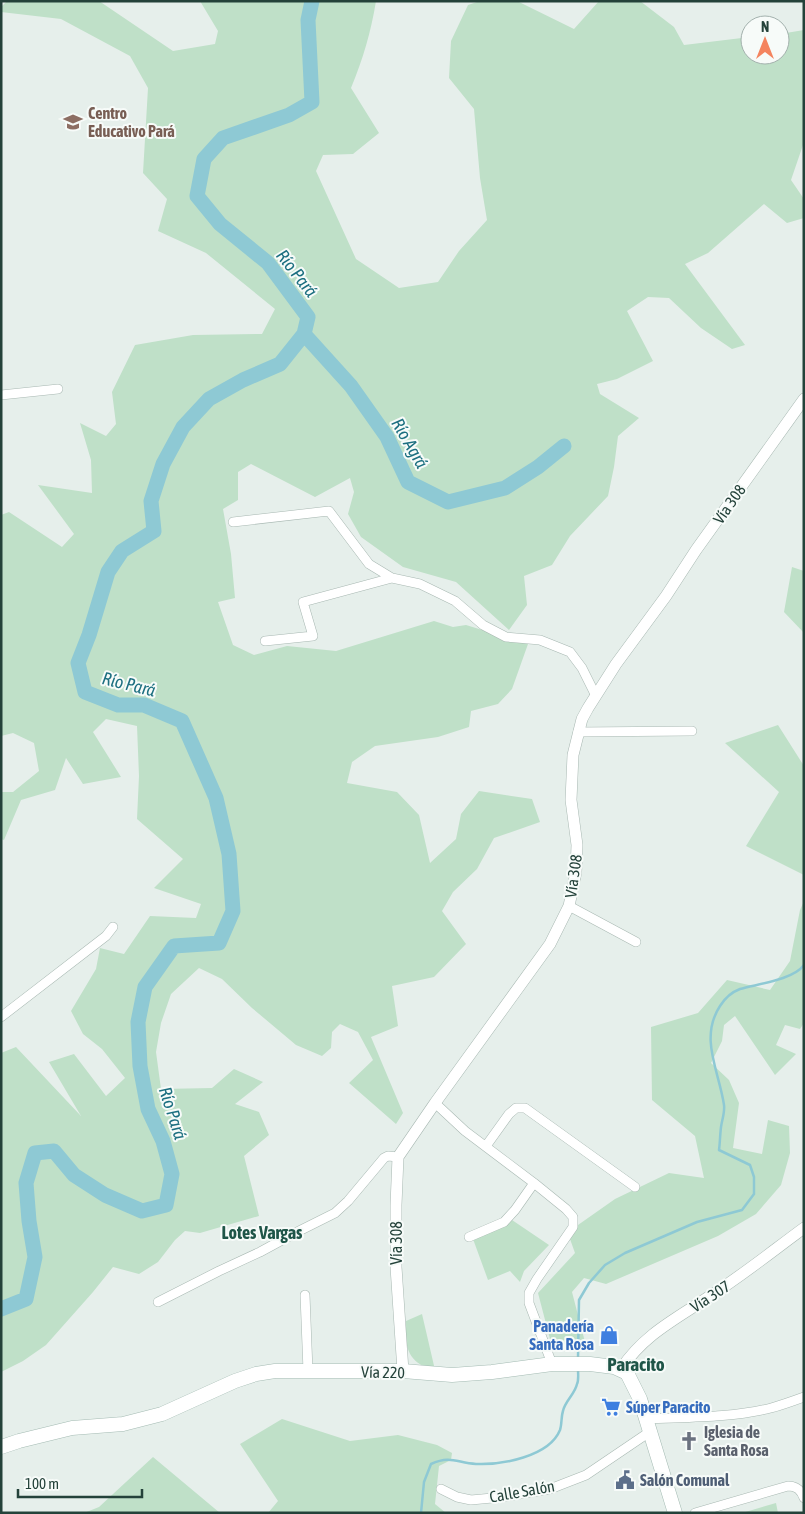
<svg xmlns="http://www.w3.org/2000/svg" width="805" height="1514" font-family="'Asap Condensed',sans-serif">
  <rect width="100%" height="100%" fill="#e6efeb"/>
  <!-- green -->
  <path fill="#bfe0c8" d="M7 1H99L173 51 215 44 218 31 200 1H376C371 32 363 59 351 88L379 133 353 154 323 155 316 171 356 259 399 288 438 282 459 251 487 220 480 178 474 109 449 78 451 41 468 5 480 1H517L574 29 599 1H640L674 27 684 45 750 37V55H780V34L804 30V142L791 180 804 199V218L787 223 764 204 708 253 685 264 745 345 732 349 701 328 669 298 648 297 627 311 653 361 617 379 597 384 600 394 639 418 618 436 614 467 608 496 570 536 552 565 524 576 527 605 509 630 456 582 403 567 361 537 348 514 354 492 350 478 315 497 251 464 238 472V500L223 509 231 554 235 598 218 602 233 645 254 655 287 646 336 651 434 621 453 627 466 625 528 644 512 689 498 704 471 711 469 727 438 737 375 746 352 762 347 783 397 792 419 815 430 863 456 839 461 814 479 791 532 799 540 822 494 838 477 869 453 892 442 911 466 944 434 977 392 986 398 1026 371 1037 403 1113 396 1124 349 1083 373 1060 358 1032 340 1024 332 1032 331 1048 322 1056 296 1045 252 1008 222 979 199 968 171 994 161 1023 156 1052 161 1089 212 1088 234 1069 263 1082 235 1104 259 1112 269 1135 244 1156 259 1216 200 1233 185 1231 175 1240 158 1262 139 1274 113 1267 93 1292 46 1345 23 1361 1 1372V1053L16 1047 81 1116 49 1062 74 1054 106 1096 125 1078 102 1049 83 1034 71 1011 96 969 100 948 124 954 150 916 196 918 201 904 154 888 183 859 137 819 139 776 137 726 106 719 93 732 121 777 83 784 66 758 55 790 21 800 4 840 1 839V792H13L39 771 34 743 13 733 1 736V515L9 512 62 547 74 534 38 485 92 493 91 460 80 423 106 436 116 424 112 392 135 345 193 335 262 334 275 309 206 253 158 231 167 199 143 173 148 88 130 56 61 19 1 12V7Z
    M792 567 804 571V633L784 612Z
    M778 725 804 766V875L746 846 779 792 725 743Z
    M804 901V1023L800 1029 785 1025 776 1045 796 1054 775 1075 735 1016 724 1025 722 1041 711 1063 729 1080 739 1103 733 1148 762 1154 768 1120 789 1126 790 1153 781 1185 756 1214 718 1236 606 1284 584 1278 572 1292 585 1342 563 1345 550 1339 538 1293 575 1253 570 1239 578 1225 615 1199 669 1173 704 1178 695 1136 652 1100 651 1027 698 1013 727 980 770 990 790 961 800 910Z
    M512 1220 549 1245 524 1271 520 1282 510 1271 488 1280 473 1239Z
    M422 1314 435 1370C408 1364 404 1347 406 1321Z
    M282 1419 350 1441 398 1435 437 1445 452 1453 451 1460 439 1466 435 1504 446 1513H268L278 1501 240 1444Z
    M153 1457 220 1513H84L99 1507Z
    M776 1503 778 1513H742Z"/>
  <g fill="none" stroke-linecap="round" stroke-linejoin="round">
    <!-- stream -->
    <path stroke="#8ec9d4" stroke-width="2.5" d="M578 1358 579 1300 589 1283 605 1265 625 1253 697 1222 742 1210 754 1194V1177L750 1165 719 1150C720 1143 720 1135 721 1127 722 1120 725 1112 724 1105 719 1071 699 1038 720 1006 725 998 732 992 740 989 757 984 793 980 804 965
      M421 1513 424 1482 431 1464C451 1455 457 1463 476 1464 501 1465 549 1457 560 1430 562 1424 561 1417 563 1411 565 1401 575 1394 577 1384 579 1380 578 1374 578 1369"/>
    <!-- river -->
    <path stroke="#8ec9d4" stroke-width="15" d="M304 334 351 386 387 437 408 482 448 502 505 488 538 467 564 446
      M1 1309 26 1299 35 1257 29 1221 26 1183 35 1153 54 1151 74 1175 105 1195 142 1211 166 1205 172 1174 163 1141 148 1109 140 1066 138 1022 145 987 174 946 219 943 233 911 229 854 216 798 182 721 144 705H118L85 692 78 663 89 635 108 572 122 551 154 531 151 501 163 464 183 427 209 399 243 380 280 364 304 334 308 317 268 263 220 224 197 196 204 159 223 138 289 115 312 102 308 20 312 1"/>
    <!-- minor casing -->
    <g stroke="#a8b8b2" stroke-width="10">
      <path id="minor" d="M1 395 58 389
        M233 522 329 511 369 564 392 578 420 584 455 601 483 625 506 637 540 640 570 652 582 668 596 696
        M265 641 313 636 303 602 392 578
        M578 732 692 731
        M569 906 636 942
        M1 1017 106 936 113 927
        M435 1103 465 1131 534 1183 566 1209 573 1217V1227L537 1279 529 1293V1303L552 1364
        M486 1146 509 1114 516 1108H525L635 1187
        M469 1237 504 1222 515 1210 534 1183
        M305 1295 308 1371
        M158 1302 219 1271 260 1252 295 1233 335 1213 348 1201 384 1158 388 1156 398 1157
        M647 1419C688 1417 730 1418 771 1408 782 1405 793 1401 804 1397
        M441 1489 457 1497 471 1500 503 1497 550 1489 586 1475 651 1431
        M695 1513 788 1486C797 1486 801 1490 804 1498"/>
    </g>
    <!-- tertiary casing -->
    <g stroke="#a8b8b2" stroke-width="12">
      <path id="tertiary" d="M621 1369C645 1333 678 1318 713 1294 744 1274 774 1250 804 1228
        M403 1371 396 1267V1205L398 1157 435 1103 550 944 569 906 576 872 577 845 571 800 573 755 582 719 588 708 616 664 666 596 696 550 804 399"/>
    </g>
    <!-- secondary casing -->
    <g stroke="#a4bbb3" stroke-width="15">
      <path id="secondary" d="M1 1447 19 1441 72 1428 123 1424 162 1414 235 1381 256 1374 275 1371H403L452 1375 492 1372 552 1364H590L614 1367 627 1373 640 1399 675 1513"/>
    </g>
    <!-- minor -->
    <use href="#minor" stroke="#fff" stroke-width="9"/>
    <!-- tertiary -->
    <use href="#tertiary" stroke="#fff" stroke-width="11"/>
    <!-- secondary -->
    <use href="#secondary" stroke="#fff" stroke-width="14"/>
  </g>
  <!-- icons -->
  <defs>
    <g id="school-bare" transform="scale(1.5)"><path d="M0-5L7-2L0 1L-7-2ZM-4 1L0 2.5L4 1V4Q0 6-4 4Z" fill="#8d6e63" stroke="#f7fbf9" stroke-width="2.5" paint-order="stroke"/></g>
    <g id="shop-bare" transform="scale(1.5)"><path d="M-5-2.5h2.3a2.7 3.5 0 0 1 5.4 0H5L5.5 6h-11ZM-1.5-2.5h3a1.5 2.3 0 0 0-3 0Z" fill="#3f7fe0" stroke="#f7fbf9" stroke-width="2.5" paint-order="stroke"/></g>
    <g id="supermarket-bare" transform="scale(1.5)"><path d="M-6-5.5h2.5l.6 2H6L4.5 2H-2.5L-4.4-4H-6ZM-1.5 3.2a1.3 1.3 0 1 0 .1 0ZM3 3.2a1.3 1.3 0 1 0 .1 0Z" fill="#3f7fe0" stroke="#f7fbf9" stroke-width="2.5" paint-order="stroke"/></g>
    <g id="church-bare" transform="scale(1.5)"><path d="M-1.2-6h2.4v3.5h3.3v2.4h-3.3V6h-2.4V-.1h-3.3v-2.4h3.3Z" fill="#6b7280" stroke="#f7fbf9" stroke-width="2.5" paint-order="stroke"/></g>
    <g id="civic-bare" transform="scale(1.5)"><path d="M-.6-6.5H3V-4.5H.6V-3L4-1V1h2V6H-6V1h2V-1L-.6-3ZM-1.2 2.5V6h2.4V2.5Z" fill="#5c6f8a" stroke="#f7fbf9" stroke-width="2.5" paint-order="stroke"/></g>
  </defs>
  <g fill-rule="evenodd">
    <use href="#school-bare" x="73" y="122"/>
    <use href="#shop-bare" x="609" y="1335"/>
    <use href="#supermarket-bare" x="611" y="1407"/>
    <use href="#church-bare" x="689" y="1441"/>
    <use href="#civic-bare" x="625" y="1480"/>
  </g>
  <g text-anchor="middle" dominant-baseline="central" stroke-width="4" stroke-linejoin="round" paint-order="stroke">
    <!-- education labels -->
    <g font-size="16" font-weight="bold" fill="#785e54" stroke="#f7fbf9" text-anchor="start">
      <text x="88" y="113">Centro<tspan x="88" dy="18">Educativo Pará</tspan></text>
    </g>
    <!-- street labels -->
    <g font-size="16" fill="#24423a" stroke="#f7fbf9">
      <text transform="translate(729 504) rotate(-55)">Vía 308</text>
      <text transform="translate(573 876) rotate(-82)">Vía 308</text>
      <text transform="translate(396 1243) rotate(-90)">Vía 308</text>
      <text transform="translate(710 1296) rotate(-33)">Vía 307</text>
      <text transform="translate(383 1372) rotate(1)">Vía 220</text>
      <text transform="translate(522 1491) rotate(-10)">Calle Salón</text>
    </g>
    <!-- shop labels -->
    <g font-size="16" font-weight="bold" fill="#366cbe" stroke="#f7fbf9" text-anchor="end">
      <text x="594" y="1326">Panadería<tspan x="594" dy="18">Santa Rosa</tspan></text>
      <text x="626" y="1407" text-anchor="start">Súper Paracito</text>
    </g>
    <!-- worship labels -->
    <g font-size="16" font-weight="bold" fill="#5b616d" stroke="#f7fbf9" text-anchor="start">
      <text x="704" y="1432">Iglesia de<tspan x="704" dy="18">Santa Rosa</tspan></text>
    </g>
    <!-- service labels -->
    <g font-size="16" font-weight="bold" fill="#4e5e75" stroke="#f7fbf9" text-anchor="start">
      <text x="640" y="1480">Salón Comunal</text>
    </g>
    <!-- water labels -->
    <g font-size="18" font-style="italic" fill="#1c6f80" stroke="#f7fbf9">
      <text transform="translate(297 273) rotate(52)">Río Pará</text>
      <text transform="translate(410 443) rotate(60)">Río Agrá</text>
      <text transform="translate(129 684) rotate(14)">Río Pará</text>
      <text transform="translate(173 1113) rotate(72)">Río Pará</text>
    </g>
    <!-- neighbourhood labels -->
    <g font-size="18" font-weight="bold" fill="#1f5548" stroke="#f7fbf9">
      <text x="262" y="1232">Lotes Vargas</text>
    </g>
    <!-- quarter labels -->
    <g font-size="19" font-weight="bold" fill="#1f5548" stroke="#f7fbf9">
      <text x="636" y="1364">Paracito</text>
    </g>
  </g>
  <!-- border -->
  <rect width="805" height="1514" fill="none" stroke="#24423a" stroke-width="5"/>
  <!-- north arrow -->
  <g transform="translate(765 40)"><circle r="24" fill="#f7fbf9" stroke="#a3b1ad"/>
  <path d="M0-4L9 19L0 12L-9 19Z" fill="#f4845f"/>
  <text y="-8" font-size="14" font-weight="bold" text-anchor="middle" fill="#24423a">N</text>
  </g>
  <!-- scale -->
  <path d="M18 1489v8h124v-8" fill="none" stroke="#24423a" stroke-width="2.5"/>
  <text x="25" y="1489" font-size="15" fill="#24423a" stroke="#f7fbf9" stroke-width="4" paint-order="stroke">100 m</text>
</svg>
